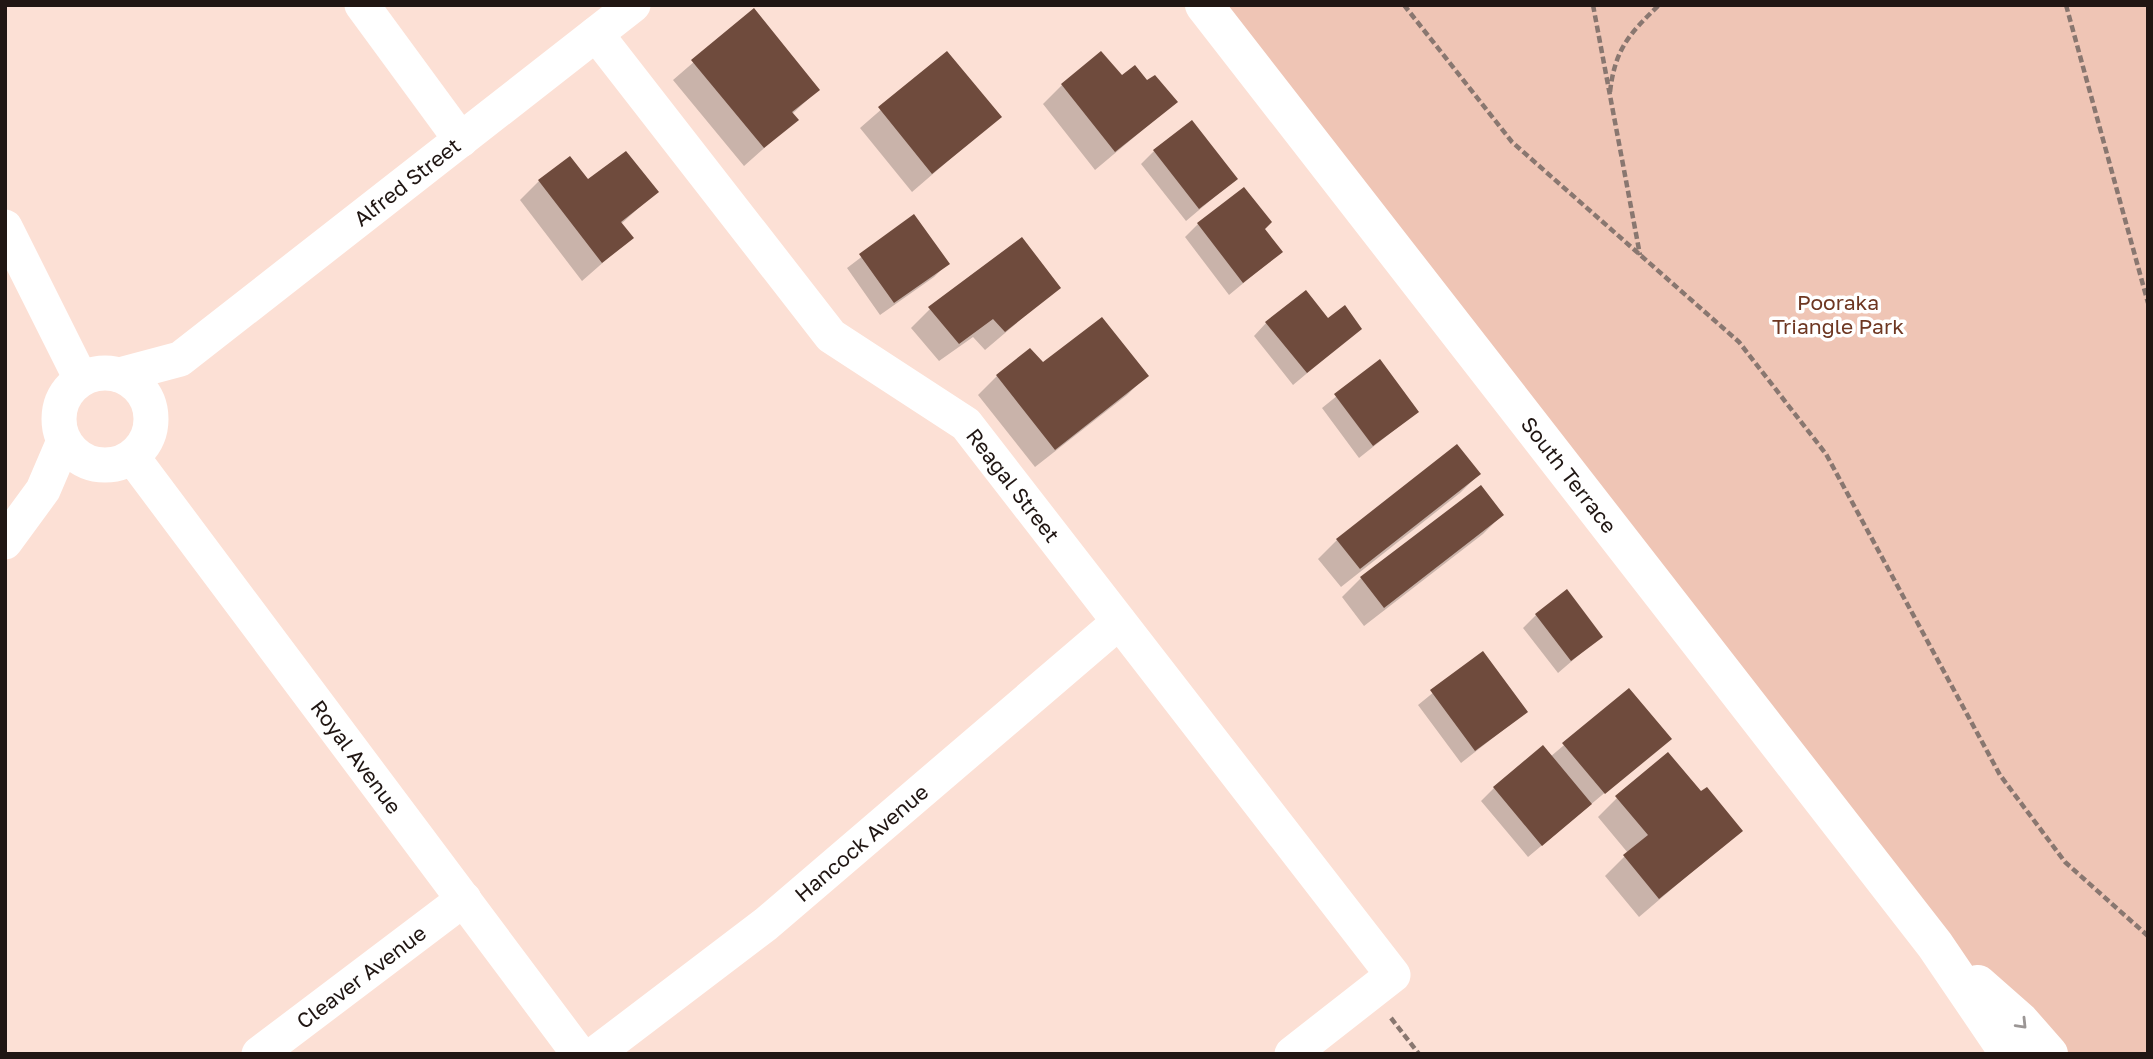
<svg xmlns="http://www.w3.org/2000/svg" width="2153" height="1059" font-family="'Golos Text',sans-serif">
  <rect width="100%" height="100%" fill="#fce0d5"/>
  <!-- green -->
  <path fill="#efc5b5" d="M1204 5H2148V1054H2048L1935 945Z"/>
  <!-- shadow -->
  <path fill="#0003" d="M754 10 818 90 792 114 796 120 744 166 673 80Z
    M946 53 999 117 912 192 860 128Z
    M1121 77 1147 82 1176 102 1095 170 1043 104 1062 85Z
    M1154 151 1236 179 1186 221 1141 164Z
    M539 181H588L656 192 621 224 631 238 582 281 520 200Z
    M914 217 947 264 934 277 880 315 847 268Z
    M1198 224 1263 229 1281 252 1229 295 1185 237Z
    M1059 287 985 350 973 337 939 361 911 328 930 309Z
    M1327 321 1360 329 1293 385 1254 336 1266 323Z
    M1379 362 1417 412 1359 458 1322 408Z
    M1043 365 1146 376 1127 395 1035 467 978 395 997 376Z
    M1479 474 1460 493 1341 587 1318 559 1337 540Z
    M1480 487 1502 515 1483 534 1364 626 1342 597 1361 578Z
    M1536 615 1601 636 1558 673 1523 628Z
    M1482 653 1526 712 1461 763 1418 705Z
    M1629 690 1669 739 1528 857 1481 801 1494 788 1550 757Z
    M1701 794 1741 830 1639 917 1605 876 1628 853 1598 817 1617 798Z"/>
  <!-- building -->
  <path fill="#6f4b3d" d="M754 8 820 90 792 112 799 120 764 148 691 60Z
    M947 51 1002 117 932 174 878 107Z
    M1101 51 1122 75 1135 65 1147 80 1155 75 1178 102 1115 152 1061 84Z
    M1192 120 1238 179 1199 209 1153 150Z
    M626 151 659 192 621 222 634 238 602 263 538 180 570 156 588 179Z
    M1244 187 1272 222 1265 229 1283 252 1243 283 1197 223Z
    M914 214 950 264 894 303 859 254Z
    M1022 237 1061 288 1005 332 993 319 959 344 928 307Z
    M1306 290 1328 318 1345 305 1362 329 1307 373 1265 322Z
    M1102 317 1149 376 1055 450 996 375 1030 348 1043 362Z
    M1380 359 1419 412 1373 446 1334 394Z
    M1457 444 1481 474 1360 569 1336 539Z
    M1481 485 1504 515 1384 608 1360 577Z
    M1567 589 1603 637 1571 661 1535 614Z
    M1483 651 1528 712 1475 751 1430 690Z
    M1629 688 1672 739 1605 794 1562 743Z
    M1543 745 1592 804 1542 846 1493 787Z
    M1668 752 1701 791 1707 787 1743 831 1659 899 1623 855 1648 835 1615 796Z"/>
  <g fill="none" stroke-linecap="round" stroke-linejoin="round">
    <!-- path -->
    <path stroke="#897770" stroke-width="4.5" stroke-dasharray="7 3.5" stroke-linecap="butt" d="M1404 5 1512 142 1739 342 1826 454 2000 775 2065 862 2148 936
      M1593 5 1640 255
      M2066 5 2148 303
      M1610 92C1615 49 1629 34 1659 5
      M1391 1018 1419 1054"/>
    <!-- street -->
    <g stroke="#fff" stroke-width="35">
      <path d="M362 5 461 140"/>
      <path id="s1" d="M596 34 831 336 966 424 1393 975 1292 1054"/>
      <path d="M5 227 81 379"/>
      <circle cx="105" cy="419" r="46"/>
      <path id="s2" d="M120 375 180 359 633 5"/>
      <path id="s3" d="M133 458 579 1054"/>
      <path d="M5 542 43 490 64 441"/>
      <path id="s4" d="M259 1054 464 899"/>
      <path id="s5" d="M595 1054 766 924 1119 622"/>
    </g>
    <!-- secondary -->
    <g stroke="#fff" stroke-width="38">
      <path id="s6" d="M1204 5 1935 945 2009 1054"/>
      <path d="M1978 984 2020 1021 2049 1054"/>
    </g>
  </g>
  <!-- one-way arrows -->
  <defs><path id="oneway-chevron" d="M-2-3.5L2.5 0L-2 3.5" fill="none" stroke-width="1.6" stroke-linecap="round" stroke-linejoin="round" transform="scale(1.75)"/></defs>
  <use stroke="#9b9695" href="#oneway-chevron" transform="translate(2022 1024) rotate(46)"/>
  <g text-anchor="middle" dominant-baseline="central" stroke-width="7" stroke-linejoin="round" paint-order="stroke">
    <!-- street labels -->
    <g font-size="21" fill="#201613" stroke="#fff">
      <text stroke="none"><textPath href="#s2" startOffset="350">Alfred Street</textPath></text>
      <text stroke="none"><textPath href="#s6" startOffset="595">South Terrace</textPath></text>
      <text stroke="none"><textPath href="#s1" startOffset="621">Reagal Street</textPath></text>
      <text stroke="none"><textPath href="#s3" startOffset="373">Royal Avenue</textPath></text>
      <text stroke="none"><textPath href="#s5" startOffset="340">Hancock Avenue</textPath></text>
      <text stroke="none"><textPath href="#s4" startOffset="128">Cleaver Avenue</textPath></text>
    </g>
    <!-- park labels -->
    <g font-size="21" fill="#6e3722" stroke="#fff">
      <text x="1838" y="302">Pooraka<tspan x="1838" dy="24">Triangle Park</tspan></text>
    </g>
  </g>
  <!-- border -->
  <rect width="2153" height="1059" fill="none" stroke="#201613" stroke-width="14"/>
</svg>
